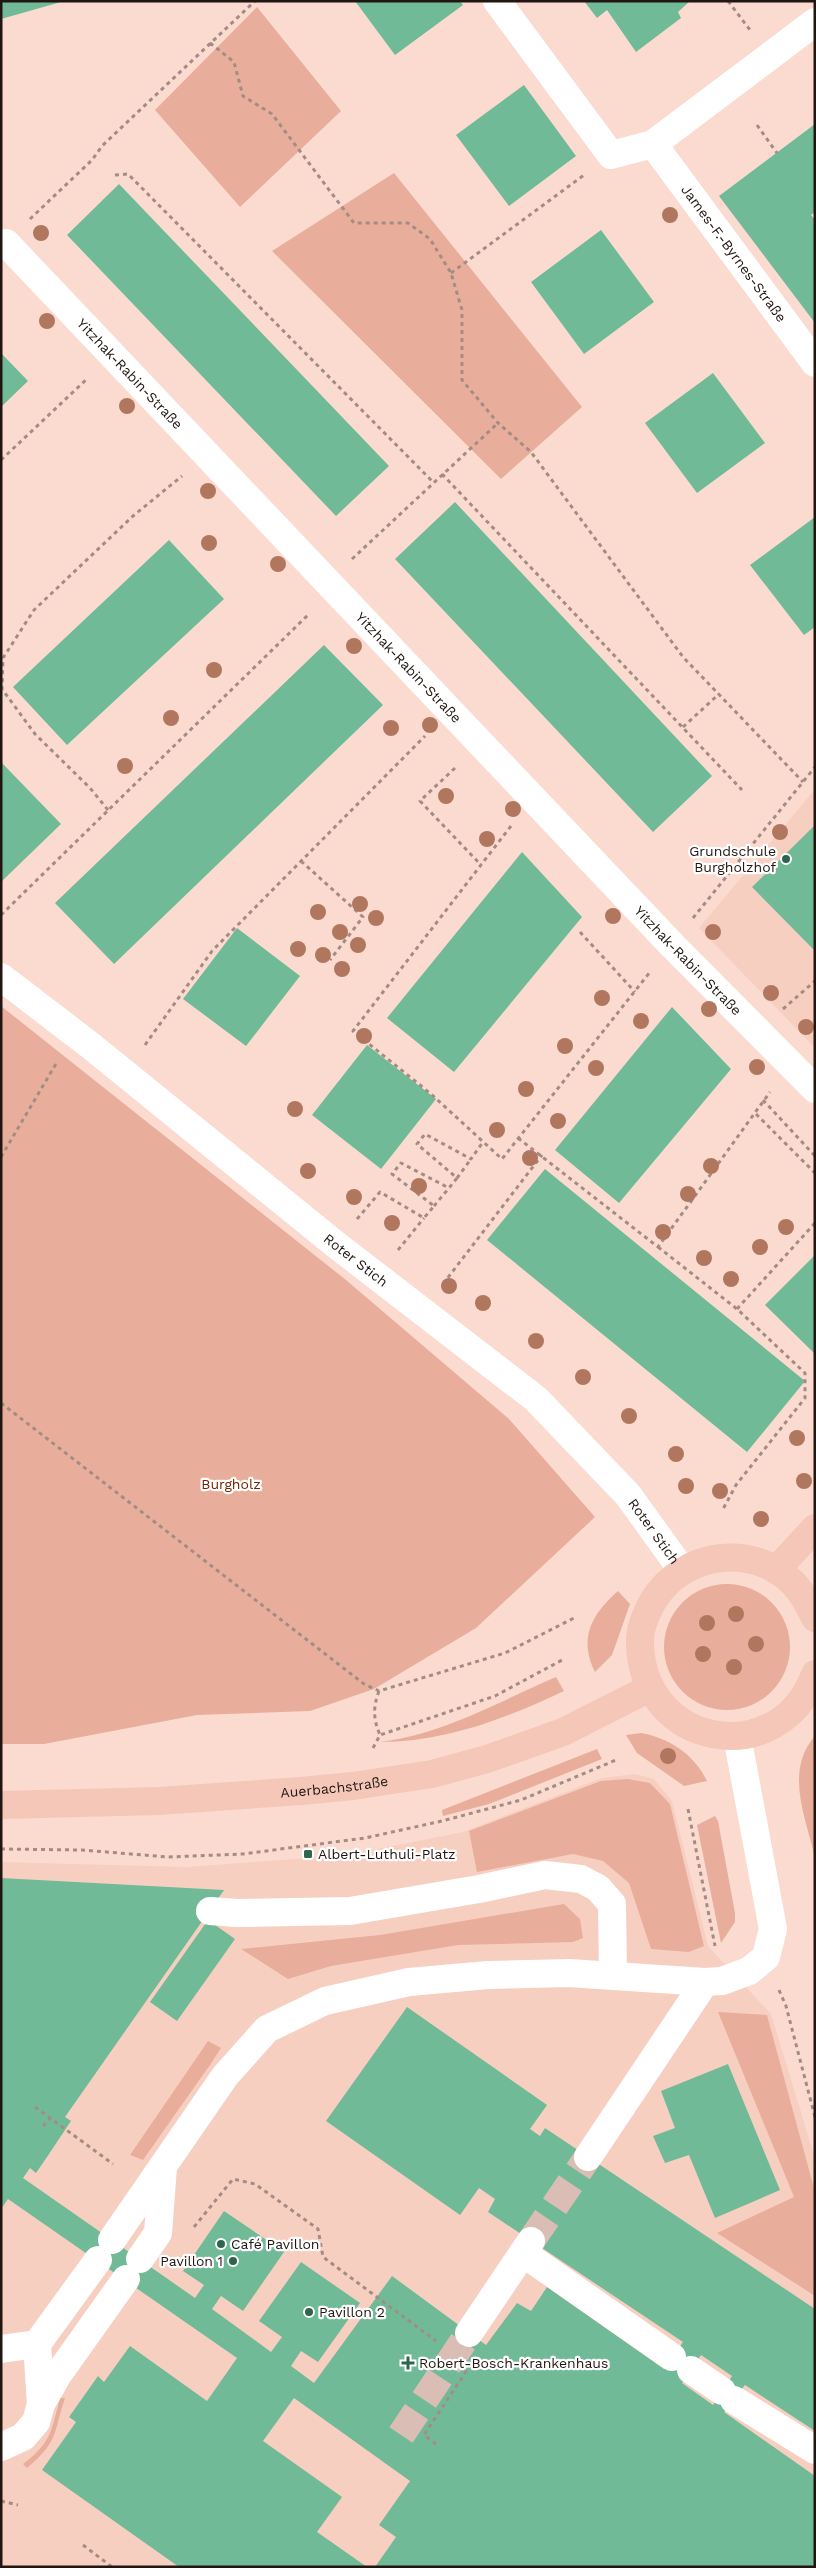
<svg xmlns="http://www.w3.org/2000/svg" width="816" height="2568" font-family="'Work Sans',sans-serif">
  <rect width="100%" height="100%" fill="#fbdbd0"/>
  <!-- built -->
  <path fill="#f7cfc1" d="M815 789V1048L699 928Z
    M635 1774 654 1779 672 1801 708 1946 771 2014 815 2158V2567H1V1862L188 1867 347 1855 463 1832 602 1778Z"/>
  <!-- green -->
  <path fill="#e8ae9b" d="M257 7 341 111 240 207 155 110Z
    M394 173 582 407 501 479 272 251Z
    M1 1006 346 1280 509 1419 595 1517 476 1628 374 1689 310 1711 197 1715 44 1744H1Z
    M664 1647a63 63 0 1 1 126 0a63 63 0 1 1-126 0Z
    M618 1591 630 1604 612 1655 595 1672C578 1638 592 1614 618 1591Z
    M556 1677 564 1691C505 1719 445 1742 380 1742 443 1734 498 1702 556 1677Z
    M641 1733C669 1738 694 1754 707 1781L684 1786 637 1753 626 1735Z
    M815 1736V1858C806 1818 784 1771 815 1736Z
    M597 1749 602 1759 489 1804 443 1816 442 1810Z
    M628 1779 650 1783 670 1804 704 1946 689 1952 651 1949 629 1883 603 1861 573 1854 477 1872 469 1831 601 1781Z
    M715 1816 718 1821 735 1913V1922L721 1943 697 1825Z
    M564 1904 580 1919 583 1938 573 1942 458 1945 331 1966 288 1979 241 1949 380 1935Z
    M718 2012 767 2015 815 2192V2296L717 2233 794 2197Z
    M208 2041 221 2048 212 2062 143 2160 130 2155Z
    M60 2398H65C53 2434 59 2441 27 2468L23 2464C52 2442 51 2431 60 2398Z"/>
  <!-- building -->
  <path fill="#70ba98" fill-rule="evenodd" d="M1 1H61V2L1 19Z
    M355 1H460L463 5 395 55Z
    M584 1H690L678 12 681 18 636 52 607 10 597 18Z
    M524 85 576 156 509 206 456 135Z
    M815 124V212L811 215 815 220V323L719 196Z
    M119 184 389 466 336 516 67 235Z
    M601 230 654 302 584 354 531 282Z
    M1 353 28 381 1 407Z
    M713 373 765 443 697 493 645 423Z
    M455 502 712 776 653 832 395 559Z
    M815 517V627L804 635 750 565Z
    M169 540 224 599 67 745 13 687Z
    M324 645 383 705 114 964 55 903Z
    M1 762 61 824 1 882Z
    M815 825V951L752 887Z
    M522 852 582 917 454 1072 387 1018Z
    M237 928 300 976 246 1046 183 999Z
    M672 1007 731 1069 619 1203 555 1150Z
    M367 1045 436 1099 381 1169 312 1115Z
    M545 1169 805 1381 747 1452 487 1240Z
    M815 1255V1354L765 1305Z
    M1 1878 224 1890 65 2117 71 2121 47 2157 36 2173 30 2168 23 2178 195 2298 204 2285 183 2271 224 2211 284 2252 243 2311 221 2296 212 2309 271 2352 282 2337 259 2321 301 2262 360 2303 318 2362 301 2351 291 2366 314 2383 392 2276 486 2345 517 2303 531 2311 547 2287 664 2369 683 2342 488 2212 495 2199 479 2188 460 2215 326 2121 407 2007 547 2105 530 2129 540 2136 545 2128 815 2309V2431L745 2385 724 2412 815 2476V2567H375L396 2537 379 2525 410 2481 294 2398 263 2441 342 2497 317 2532 367 2567H179L42 2470 76 2422 69 2417 98 2376 104 2382 130 2346 207 2401 237 2358 8 2199 1 2209ZM701 2355 732 2376 713 2405 682 2383Z
    M208 1920 235 1939 177 2021 150 2002Z
    M728 2064 780 2190 715 2218 689 2155 665 2163 653 2136 675 2128 661 2091Z"/>
  <g fill="none" stroke-linecap="round" stroke-linejoin="round">
    <!-- minor-tunnel -->
    <path stroke="#dabdb4" stroke-width="28" stroke-dasharray="28 14" stroke-linecap="butt" d="M531 2241 588 2157
      M401 2435 469 2333"/>
    <!-- path -->
    <path stroke="#a48c84" stroke-width="3" stroke-dasharray="4 4" stroke-linecap="butt" d="M728 1 750 30
      M210 43 234 62 243 96 272 114 354 223H408L430 239 451 273 462 310V380L498 423 531 452 683 657 803 782
      M757 125 777 153
      M115 175 128 174 433 482
      M30 219 92 160 102 146 255 1
      M451 273 584 175
      M1 460 88 378
      M442 474 742 790
      M352 559 498 423
      M683 727 719 694
      M455 768 420 801 481 865
      M108 810 90 788 35 734 2 689 3 658 34 610 133 516 182 476
      M511 826 353 1031 431 1094 502 1159 650 972
      M301 861 363 917 330 960
      M1 915 310 613
      M693 918 815 767
      M580 932 635 992
      M783 1009 815 981
      M145 1045 212 951 425 736
      M763 1100 815 1156
      M756 1114 815 1173
      M518 1138 658 1247 770 1092
      M1 1157 57 1062
      M457 1178 471 1159
      M434 1206 449 1188
      M357 1219 380 1192 424 1218 434 1206 392 1174 401 1163 449 1188 457 1178 417 1144 425 1134 471 1159 483 1142
      M658 1247 737 1309 805 1373V1398L736 1485 722 1511
      M398 1250 424 1218
      M443 1284 542 1155
      M737 1309 815 1223
      M1 1403 364 1684 379 1691 505 1653 576 1617
      M379 1691C373 1707 373 1719 380 1735
      M373 1748 380 1735 495 1696 564 1659
      M688 1809 715 1946
      M1 1849 82 1850 168 1857 243 1854 365 1838 442 1821 521 1800 616 1760
      M779 1990 786 2006 815 2117
      M35 2107 113 2164
      M43 2126 50 2118
      M194 2227 233 2179 255 2184 318 2229 323 2257 436 2341
      M436 2444 424 2435 469 2367
      M1 2501 18 2505
      M83 2545 112 2567"/>
    <!-- minor -->
    <g stroke="#fff" stroke-width="28">
      <path d="M497 1 611 155 653 144 815 22"/>
      <path id="s1" d="M653 144 815 363"/>
      <path id="s2" d="M6 243 672 945 815 1089"/>
      <path id="s3" d="M1 977 91 1046 335 1244 536 1399 628 1495 682 1570"/>
      <path d="M210 1911 237 1913 350 1911 479 1889 545 1875 581 1879 598 1888 612 1904 613 1975"/>
      <path d="M588 2157 705 1982"/>
      <path d="M112 2240 225 2076 267 2029 325 2001 409 1982 488 1975 569 1973 705 1982 722 1981 749 1971 766 1957 773 1929 737 1736"/>
      <path d="M523 2253 672 2357"/>
      <path d="M140 2259 158 2233 163 2167"/>
      <path d="M469 2333 531 2241"/>
      <path d="M1 2349 37 2344"/>
      <path d="M691 2370 722 2391"/>
      <path d="M734 2400 815 2450"/>
      <path d="M41 2404 37 2344 98 2260"/>
      <path d="M1 2447 23 2437 36 2422 41 2404 57 2376 126 2279"/>
    </g>
    <!-- major -->
    <g stroke="#f4c7b8" stroke-width="28">
      <path d="M776 1570 815 1528"/>
      <path d="M815 1618C809 1605 803 1593 793 1583 752 1542 683 1552 653 1601 647 1612 640 1626 640 1640 639 1747 779 1773 815 1674"/>
      <path id="s4" d="M1 1805 159 1801 301 1791 353 1786 432 1774 487 1759 563 1732 650 1688"/>
    </g>
  </g>
  <!-- trees -->
  <g fill="#b1765e">
    <circle cx="670" cy="215" r="8"/>
    <circle cx="41" cy="233" r="8"/>
    <circle cx="47" cy="321" r="8"/>
    <circle cx="127" cy="406" r="8"/>
    <circle cx="208" cy="491" r="8"/>
    <circle cx="209" cy="543" r="8"/>
    <circle cx="278" cy="564" r="8"/>
    <circle cx="354" cy="646" r="8"/>
    <circle cx="214" cy="670" r="8"/>
    <circle cx="171" cy="718" r="8"/>
    <circle cx="430" cy="725" r="8"/>
    <circle cx="391" cy="728" r="8"/>
    <circle cx="125" cy="766" r="8"/>
    <circle cx="446" cy="796" r="8"/>
    <circle cx="513" cy="809" r="8"/>
    <circle cx="780" cy="832" r="8"/>
    <circle cx="487" cy="839" r="8"/>
    <circle cx="360" cy="904" r="8"/>
    <circle cx="318" cy="912" r="8"/>
    <circle cx="613" cy="916" r="8"/>
    <circle cx="376" cy="918" r="8"/>
    <circle cx="340" cy="932" r="8"/>
    <circle cx="713" cy="932" r="8"/>
    <circle cx="358" cy="945" r="8"/>
    <circle cx="298" cy="949" r="8"/>
    <circle cx="323" cy="955" r="8"/>
    <circle cx="342" cy="969" r="8"/>
    <circle cx="771" cy="993" r="8"/>
    <circle cx="602" cy="998" r="8"/>
    <circle cx="709" cy="1009" r="8"/>
    <circle cx="641" cy="1021" r="8"/>
    <circle cx="806" cy="1027" r="8"/>
    <circle cx="364" cy="1036" r="8"/>
    <circle cx="565" cy="1046" r="8"/>
    <circle cx="757" cy="1067" r="8"/>
    <circle cx="596" cy="1068" r="8"/>
    <circle cx="526" cy="1089" r="8"/>
    <circle cx="295" cy="1109" r="8"/>
    <circle cx="558" cy="1121" r="8"/>
    <circle cx="497" cy="1130" r="8"/>
    <circle cx="530" cy="1158" r="8"/>
    <circle cx="711" cy="1166" r="8"/>
    <circle cx="308" cy="1171" r="8"/>
    <circle cx="419" cy="1186" r="8"/>
    <circle cx="688" cy="1194" r="8"/>
    <circle cx="354" cy="1197" r="8"/>
    <circle cx="392" cy="1223" r="8"/>
    <circle cx="786" cy="1227" r="8"/>
    <circle cx="663" cy="1232" r="8"/>
    <circle cx="760" cy="1247" r="8"/>
    <circle cx="704" cy="1258" r="8"/>
    <circle cx="731" cy="1279" r="8"/>
    <circle cx="449" cy="1286" r="8"/>
    <circle cx="483" cy="1303" r="8"/>
    <circle cx="536" cy="1341" r="8"/>
    <circle cx="583" cy="1377" r="8"/>
    <circle cx="629" cy="1416" r="8"/>
    <circle cx="797" cy="1438" r="8"/>
    <circle cx="676" cy="1454" r="8"/>
    <circle cx="804" cy="1481" r="8"/>
    <circle cx="686" cy="1486" r="8"/>
    <circle cx="720" cy="1491" r="8"/>
    <circle cx="761" cy="1519" r="8"/>
    <circle cx="736" cy="1614" r="8"/>
    <circle cx="707" cy="1623" r="8"/>
    <circle cx="756" cy="1644" r="8"/>
    <circle cx="703" cy="1654" r="8"/>
    <circle cx="734" cy="1667" r="8"/>
    <circle cx="668" cy="1756" r="8"/>
  </g>
  <!-- markers -->
  <g fill="#2e664d" stroke="#fff" stroke-width="2">
    <circle cx="786" cy="859" r="5"/>
    <rect x="303" y="1849" width="10" height="10" rx="2.5"/>
    <circle cx="221" cy="2244" r="5"/>
    <circle cx="233" cy="2261" r="5"/>
    <circle cx="309" cy="2312" r="5"/>
    <path d="M405.5 2355.5h5v5h5v5h-5v5h-5v-5h-5v-5h5z"/>
  </g>
  <g text-anchor="middle" dominant-baseline="central" stroke-width="4.5" stroke-linejoin="round" paint-order="stroke">
    <!-- street labels -->
    <g font-size="14" fill="#211612" stroke="#fff">
      <text stroke="none"><textPath href="#s1" startOffset="136">James-F.-Byrnes-Straße</textPath></text>
      <text stroke="none"><textPath href="#s2" startOffset="180">Yitzhak-Rabin-Straße</textPath></text>
      <text stroke="none"><textPath href="#s2" startOffset="585">Yitzhak-Rabin-Straße</textPath></text>
      <text stroke="none"><textPath href="#s2" startOffset="990">Yitzhak-Rabin-Straße</textPath></text>
      <text stroke="none"><textPath href="#s3" startOffset="454">Roter Stich</textPath></text>
      <text stroke="none"><textPath href="#s3" startOffset="859">Roter Stich</textPath></text>
      <text stroke="none"><textPath href="#s4" startOffset="334">Auerbachstraße</textPath></text>
    </g>
    <!-- poi labels -->
    <g font-size="14" fill="#211612" stroke="#fff" text-anchor="start">
      <text x="776" y="851" text-anchor="end">Grundschule<tspan x="776" dy="16">Burgholzhof</tspan></text>
      <text x="318" y="1854">Albert-Luthuli-Platz</text>
      <text x="231" y="2244">Café Pavillon</text>
      <text x="223" y="2261" text-anchor="end">Pavillon 1</text>
      <text x="319" y="2312">Pavillon 2</text>
      <text x="419" y="2363">Robert-Bosch-Krankenhaus</text>
    </g>
    <!-- park labels -->
    <g font-size="14" fill="#742300" stroke="#fff">
      <text x="231" y="1484">Burgholz</text>
    </g>
  </g>
  <!-- border -->
  <rect width="816" height="2568" fill="none" stroke="#211612" stroke-width="5"/>
</svg>
